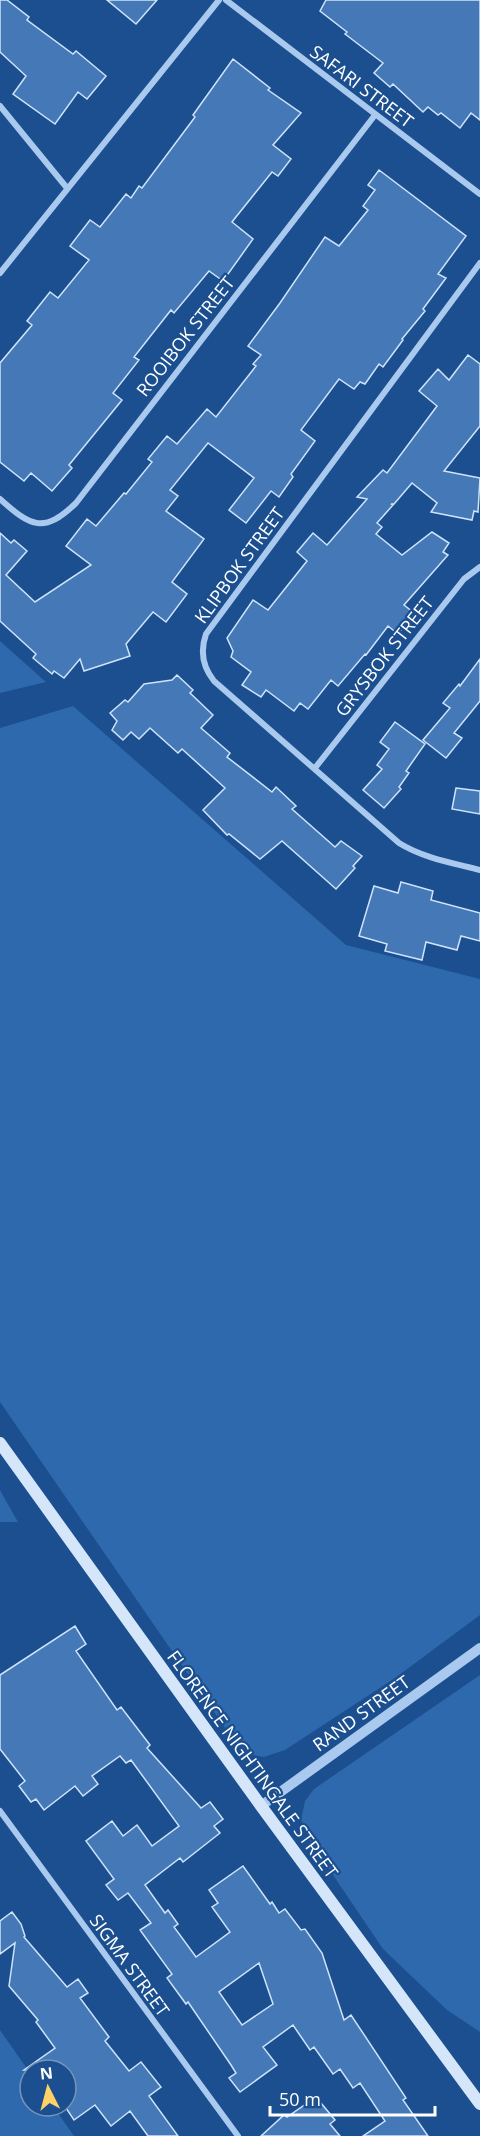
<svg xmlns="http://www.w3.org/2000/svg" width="480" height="2136" font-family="'Open Sans',sans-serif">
  <rect width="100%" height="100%" fill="#1b4f8f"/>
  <!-- green -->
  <path fill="#2e69ad" d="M0 641 46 682 0 693Z
    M73 706 346 945 480 979V1615L395 1678 285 1750 264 1757 247 1754 230 1735 0 1402V728Z
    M0 1490 1 1492 18 1522H0Z
    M480 1675V2032L447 2010 383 1949 310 1841 301 1820 305 1801 314 1789Z
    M0 2030 30 2073V2106H53L74 2136H0Z"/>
  <!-- building -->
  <path fill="#4478b7" stroke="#cfe3fa" stroke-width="1.5" fill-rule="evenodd" d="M0 0H7L29 17 27 20 73 54 76 51 106 76 87 99 78 92 55 124 13 94 26 76 0 52Z
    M107 0H157L136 24Z
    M326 0H480V120L471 113 460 128 441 113 438 115 428 107 423 112 393 84 390 87 374 73 383 63 345 34 347 32 320 11Z
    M233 59 270 88 268 90 301 113 273 145 291 159 278 176 272 172 232 222 253 239 223 281 209 271 174 313 171 310 134 357 139 360 113 393 122 400 69 465 72 468 52 491 31 473 24 481 0 462V363L32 325 27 321 50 292 58 298 89 260 70 246 90 220 100 227 126 194 131 198 139 186 142 188 195 117 193 115Z
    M379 170 466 236 438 274 446 278 423 309 425 311 402 339 403 340 383 367 379 364 365 384 360 382 354 389 339 379 301 430 315 441 291 474 293 477 279 497 271 491 246 523 229 510 254 478 208 443 170 490 178 496 166 511 204 539 172 582 187 594 166 622 153 612 126 644 130 656 84 671 80 659 64 678 54 671 52 674 33 658 36 654 0 621V533L11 543 14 540 27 551 6 575 35 602 91 565 66 546 87 519 96 526 124 493 126 494 152 462 148 459 167 436 177 444 207 409 216 417 256 366 253 364 261 355 248 346 280 303 325 237 339 246 368 210 363 206 375 190 368 185Z
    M468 355 480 364V426L444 471 480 478 478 512 474 511 472 520 431 512 437 503 412 483 394 504H391L393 505 377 523 382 527 376 534 402 555 432 532 449 543 443 552 448 555 404 605 414 613 398 634 388 626 366 655 365 654 338 686 331 680 308 709 300 703 294 711 266 690 261 697 242 685 251 672 231 657 233 651 227 638 253 600 268 610 307 561 297 552 313 533 327 545 367 499 357 497 383 470 387 473 437 406 419 391 438 369 449 380Z
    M480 659V701L454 733 462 738 446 758 423 740 450 708 443 703 459 684 460 686Z
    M177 675 193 690 190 693 213 715 201 728 230 753 227 757 272 792 276 787 296 806 292 809 335 847 341 841 362 856 353 866 355 868 336 889 282 841 260 859 229 834 227 835 203 810 225 788 182 749 178 753 150 728 139 739 131 732 123 740 112 730 117 721 110 713 125 700 128 702 144 684 172 680Z
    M395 722 425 744 406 771 409 773 399 787 401 789 384 808 363 790 382 769 377 765 389 749 380 742Z
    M456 788 480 791V814L452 809Z
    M401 882 433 891 431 900 480 913V941L461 936 457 950 426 942 422 960 385 951 387 944 359 936 374 886 398 893Z
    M75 1626 86 1644 76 1651 117 1710 121 1707 150 1745 147 1748 201 1808 210 1802 223 1819 214 1826 220 1833 183 1862 180 1858 145 1885 165 1913 168 1910 178 1924 174 1927 196 1957 230 1932 212 1907 218 1903 209 1890 243 1866 270 1904 272 1902 279 1913 285 1909 301 1930 305 1929 322 1953 344 2020 351 2015 406 2098 403 2100 428 2136H363L385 2121 360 2083 353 2088 340 2069 333 2074 314 2047 310 2050 293 2025 263 2047 277 2065 240 2092 229 2078 236 2073 231 2065 188 2002 186 2004 167 1978 172 1974 140 1930 151 1923 128 1893 118 1900 106 1885 114 1879 86 1841 112 1821 123 1836 137 1825 152 1846 179 1826 131 1760 126 1763 120 1756 92 1776 98 1784 83 1796 75 1786 44 1810 36 1799 31 1802 19 1786 25 1781 0 1749V1675ZM259 1963 273 2004 242 2025 219 1992Z
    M12 1912 21 1924 25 1936 24 1937 67 1987 78 1979 88 1993 80 1998 109 2037 105 2041 129 2071 141 2062 161 2087 149 2096 178 2136H148L130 2111 111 2126 95 2105 74 2120 66 2108V2070H24L55 2048 36 2022 38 2020 9 1986 15 1943 0 1954V1921Z
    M316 2097 335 2120 330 2124 340 2136H261L284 2115 287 2117Z"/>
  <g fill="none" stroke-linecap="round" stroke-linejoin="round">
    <!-- minor -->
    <path stroke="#a9c9ee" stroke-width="6" d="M226 0 480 194
      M0 106 67 188
      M480 263 206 634C200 651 202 666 214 681L399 843C423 858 453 863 480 870
      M0 273 219 0
      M0 499C31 527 44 534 76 503L375 115
      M315 768 464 579 480 567
      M0 1811 238 2136"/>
    <!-- tertiary -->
    <path stroke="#a9c9ee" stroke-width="10" d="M261 1806 480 1648"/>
    <!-- secondary -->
    <path stroke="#d6e6fa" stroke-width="12" d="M0 1443 261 1806 480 2104"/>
  </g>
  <g text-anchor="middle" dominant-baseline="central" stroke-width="4.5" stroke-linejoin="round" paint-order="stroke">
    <!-- street labels -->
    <g font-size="18" fill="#fff" stroke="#1b4f8f">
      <text transform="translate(362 86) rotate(37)">SAFARI STREET</text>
      <text transform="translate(185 336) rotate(-52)">ROOIBOK STREET</text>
      <text transform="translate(239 565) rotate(-54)">KLIPBOK STREET</text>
      <text transform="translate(384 656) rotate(-52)">GRYSBOK STREET</text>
      <text transform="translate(361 1713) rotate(-36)">RAND STREET</text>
      <text transform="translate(253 1764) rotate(54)">FLORENCE NIGHTINGALE STREET</text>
      <text transform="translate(130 1965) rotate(54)">SIGMA STREET</text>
    </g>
  </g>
  <!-- north arrow -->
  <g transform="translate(48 2088) rotate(354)"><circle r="28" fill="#1b4f8f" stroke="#7695bc" stroke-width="1.5"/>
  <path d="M0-4.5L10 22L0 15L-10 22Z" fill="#ffd166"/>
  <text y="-9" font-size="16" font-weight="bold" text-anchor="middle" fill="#ffffff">N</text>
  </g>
  <!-- scale -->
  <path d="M270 2106v9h165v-9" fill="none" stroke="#ffffff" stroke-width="3"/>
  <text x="279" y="2106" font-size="18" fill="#ffffff" stroke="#1b4f8f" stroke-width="4.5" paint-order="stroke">50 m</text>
</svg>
